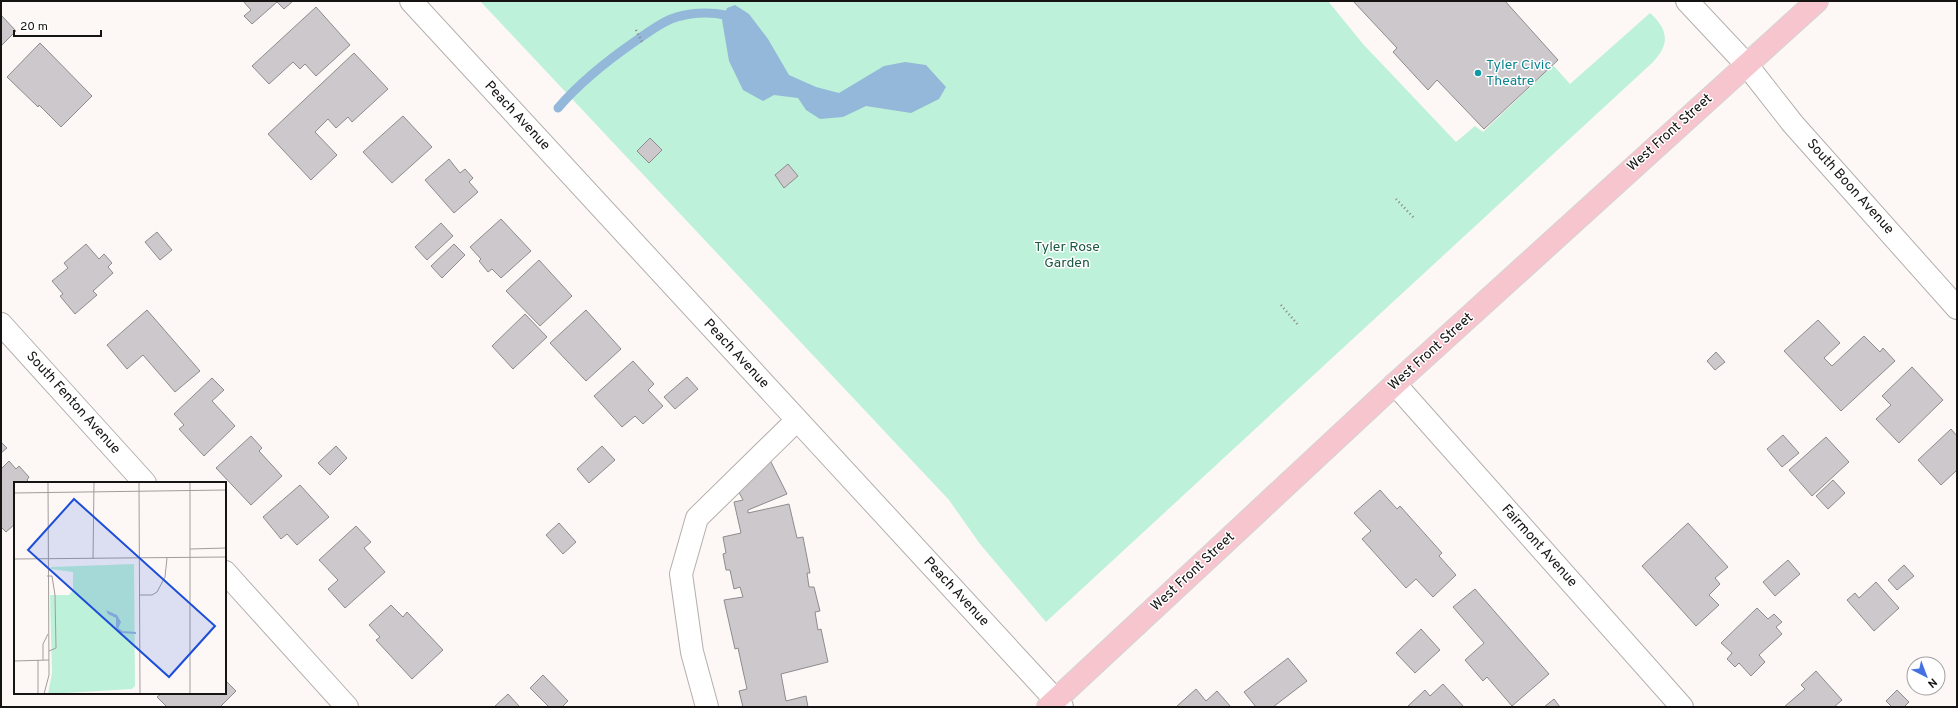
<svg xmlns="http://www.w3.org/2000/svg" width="1958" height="708" font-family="Overpass,sans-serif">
  <rect width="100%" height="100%" fill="#fdf8f6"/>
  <!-- green -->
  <path fill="#bef1d9" d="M480 1H1328L1363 44 1456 142 1475 126 1483 132 1553 65 1570 84 1650 13C1669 30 1670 45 1652 63L1046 622 980 544 949 500Z"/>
  <!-- water -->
  <path fill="#93b8d9" d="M735 5 749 14 768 39 789 75 816 87 839 93 884 66 905 62 926 65 946 87 939 99 911 113 866 106 843 117 820 119 806 110 798 98 774 95 763 101 743 90 729 61 722 20 727 8Z"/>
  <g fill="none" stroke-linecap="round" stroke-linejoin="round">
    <!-- stream -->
    <path stroke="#93b8d9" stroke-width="9" d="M558 108C581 81 608 60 637 40 647 33 659 24 671 19 687 13 708 11 725 15"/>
  </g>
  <!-- building -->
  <path fill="#ccc8cc" stroke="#8e8b8e" d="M243 1H293L284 9 277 2 252 24 244 16 251 10Z
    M1353 1H1505L1558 60 1484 129 1437 80 1428 90 1393 52 1397 48Z
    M316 7 350 45 316 76 305 64 300 69 293 62 269 84 252 66Z
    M1 15 16 31 2 45 1 43Z
    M40 43 92 96 61 127 39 105 38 107 7 77Z
    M354 53 388 89 352 122 348 117 336 128 328 119 315 132 337 155 311 180 268 134Z
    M403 116 432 147 392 183 363 152Z
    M650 138 662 150 649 163 637 151Z
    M449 159 460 173 465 169 473 178 469 182 478 192 454 213 425 180Z
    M788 164 798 176 784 188 775 175Z
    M501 219 531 251 501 278 492 269 488 272 479 261 481 259 470 247Z
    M441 223 453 236 427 260 415 247Z
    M157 232 172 250 160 260 145 242Z
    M86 244 99 259 104 254 112 263 108 267 113 273 93 291 97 295 75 314 60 296 63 294 52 281 68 268 64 263Z
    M454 244 465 255 442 278 431 266Z
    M539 260 572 296 540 326 506 291Z
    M147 310 200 371 175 392 143 355 127 369 107 345Z
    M586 310 621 349 586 381 550 343Z
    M525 314 547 337 513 369 492 346Z
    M1818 320 1840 343 1824 358 1832 366 1864 336 1880 352 1883 348 1895 361 1841 411 1784 351Z
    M1716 352 1725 362 1715 370 1707 361Z
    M633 361 654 384 648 390 663 406 643 424 635 416 622 427 594 396Z
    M1912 367 1943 400 1899 443 1876 419 1891 405 1882 396Z
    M687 377 698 389 675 409 664 397Z
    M212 378 224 390 212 401 235 426 204 456 179 429 184 425 174 414Z
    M1951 429 1957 436V470L1941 485 1918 460Z
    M1783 435 1799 453 1782 467 1767 449Z
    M251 436 262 448 259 451 282 476 251 505 216 468Z
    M1826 437 1849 462 1812 496 1789 470Z
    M1 442 7 448 1 453Z
    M336 446 347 458 330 475 318 463Z
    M602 446 615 460 589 483 577 469Z
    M769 458 787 494 748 510V513L789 504 797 538 803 537 810 573H807L809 587H814L820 611 815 612 818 630 821 629 828 662 781 674 786 701 806 696 808 707H743L739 691 747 689 738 648 735 649 724 600 743 597 740 587 734 589 730 570H726L723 554 726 553 723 537 741 533 734 502 743 500 731 477Z
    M9 461 16 469 19 466 29 477 27 480 30 483H15V524L6 532 1 527V469Z
    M1833 480 1845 493 1828 509 1816 496Z
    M300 485 329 517 297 545 287 534 281 539 263 517Z
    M1380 490 1397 509 1400 506 1442 553 1439 556 1456 575 1433 597 1416 579 1406 588 1362 539 1371 531 1354 513Z
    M559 523 576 542 563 554 546 535Z
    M1688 523 1728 567 1715 578 1720 584 1709 595 1719 605 1696 626 1642 566Z
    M356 526 371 542 364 548 385 572 345 608 328 589 338 580 319 560Z
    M1788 560 1800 574 1775 596 1763 582Z
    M1904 565 1914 576 1897 590 1888 580Z
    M1876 582 1899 608 1874 631 1847 600 1855 593 1859 598Z
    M1475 589 1549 674 1512 706 1487 677 1483 681 1465 660 1484 643 1453 607Z
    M391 605 403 617 407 612 443 650 412 679 376 640 380 637 369 625Z
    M1757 608 1768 619 1774 614 1782 622 1776 627 1782 634 1759 655 1765 662 1751 676 1739 663 1735 667 1727 659 1732 653 1721 643Z
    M1421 629 1440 650 1415 673 1396 653Z
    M1288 658 1307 681 1273 707H1256L1244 692Z
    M1816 671 1842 700 1834 707H1784L1805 689 1801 685Z
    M543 675 568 701 562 707H549L530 688Z
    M225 680 236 691 220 707H167L157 697 162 693H225Z
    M1443 684 1464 707H1407L1425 690 1430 696Z
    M1196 689 1206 701 1217 691 1231 707H1176Z
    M1897 690 1909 702 1904 707H1892L1886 701Z
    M508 694 520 707H494Z
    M1554 699 1560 707H1544Z"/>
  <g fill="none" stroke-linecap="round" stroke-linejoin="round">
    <!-- minor casing -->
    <g stroke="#b4afad" stroke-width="24">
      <path id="minor" d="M411 1 1062 707
        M1687 1 1746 64 1793 124 1957 308
        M1 324 145 483
        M1395 384 1682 707
        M225 572 347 707
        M707 707 692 652 681 574 697 518 797 420"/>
    </g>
    <!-- major casing -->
    <g stroke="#d5d5d5" stroke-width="24">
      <path id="major" d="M1048 707 1395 384 1817 1"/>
    </g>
    <!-- path -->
    <path stroke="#84817f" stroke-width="2.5" stroke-dasharray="1 3" stroke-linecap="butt" d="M636 30 643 44
      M1396 199 1415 219
      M1281 305 1299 326"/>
    <!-- minor -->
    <use href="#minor" stroke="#fff" stroke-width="22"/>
    <!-- major -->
    <use href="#major" stroke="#f6c5ce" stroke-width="22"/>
  </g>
  <!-- markers -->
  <circle fill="#0f9aa8" stroke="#fff" stroke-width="1.5" cx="1478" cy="73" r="4"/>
  <g text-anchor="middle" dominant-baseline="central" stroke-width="3" stroke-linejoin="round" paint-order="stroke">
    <!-- culture labels -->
    <g font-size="14" fill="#0d838f" stroke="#fff" text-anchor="start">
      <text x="1486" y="65">Tyler Civic<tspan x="1486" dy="16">Theatre</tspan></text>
    </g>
    <!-- street labels -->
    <g font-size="14" fill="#161413" stroke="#fff">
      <text transform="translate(517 116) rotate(47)">Peach Avenue</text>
      <text transform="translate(1670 133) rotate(-42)">West Front Street</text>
      <text transform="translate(1850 187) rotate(48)">South Boon Avenue</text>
      <text transform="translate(1431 352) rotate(-42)">West Front Street</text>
      <text transform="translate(736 354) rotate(47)">Peach Avenue</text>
      <text transform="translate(73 403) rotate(48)">South Fenton Avenue</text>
      <text transform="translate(1539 546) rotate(48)">Fairmont Avenue</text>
      <text transform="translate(1193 572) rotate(-43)">West Front Street</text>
      <text transform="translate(956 592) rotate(47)">Peach Avenue</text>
    </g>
    <!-- park labels -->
    <g font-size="14" fill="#1b5841" stroke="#fff">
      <text x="1067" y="247">Tyler Rose<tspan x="1067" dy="16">Garden</tspan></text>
    </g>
  </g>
  <!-- overview -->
  <g transform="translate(14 482)">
    <rect width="212" height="212" fill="#fdf8f6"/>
    <path d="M120 82 121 204 118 207 34 212 38 191 36 113H55L59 108V90L37 87V85Z" fill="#bef1d9"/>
    <path d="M92 128 103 133 107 140 104 147 102 146V136L94 132Z" fill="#93b8d9"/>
    <path fill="none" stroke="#93b8d9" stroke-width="2" d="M104 147 108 150 122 151"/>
    <path fill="none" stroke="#a19d9b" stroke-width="1" d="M125 0 126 212M176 0V212M0 11 212 8M176 67 212 66M0 77 212 75M79 77 80 0M33 94H38L41 113 42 166 35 169M125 113H138L143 110 151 95 153 76M24 178V212M29 178V162L34 152M0 179 35 178M30 212 35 193 34 0"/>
    <path fill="#1d4ed8" fill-opacity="0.15" stroke="#1d4ed8" stroke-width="2" d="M60 17 201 144 155 195 14 68Z"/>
    <rect width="212" height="212" fill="none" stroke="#161413" stroke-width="2"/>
  </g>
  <!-- border -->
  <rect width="1958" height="708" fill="none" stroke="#161413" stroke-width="4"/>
  <!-- north arrow -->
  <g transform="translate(1926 676) rotate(138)"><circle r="19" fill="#ffffff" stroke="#a2a1a1"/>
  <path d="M0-3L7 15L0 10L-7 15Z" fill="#4471e2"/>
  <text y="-6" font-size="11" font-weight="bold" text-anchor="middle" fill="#161413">N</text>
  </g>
  <!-- scale -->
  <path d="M14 30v6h87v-6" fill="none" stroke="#161413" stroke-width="2"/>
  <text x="20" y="30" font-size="12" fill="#161413" stroke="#ffffff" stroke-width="3" paint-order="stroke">20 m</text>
</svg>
